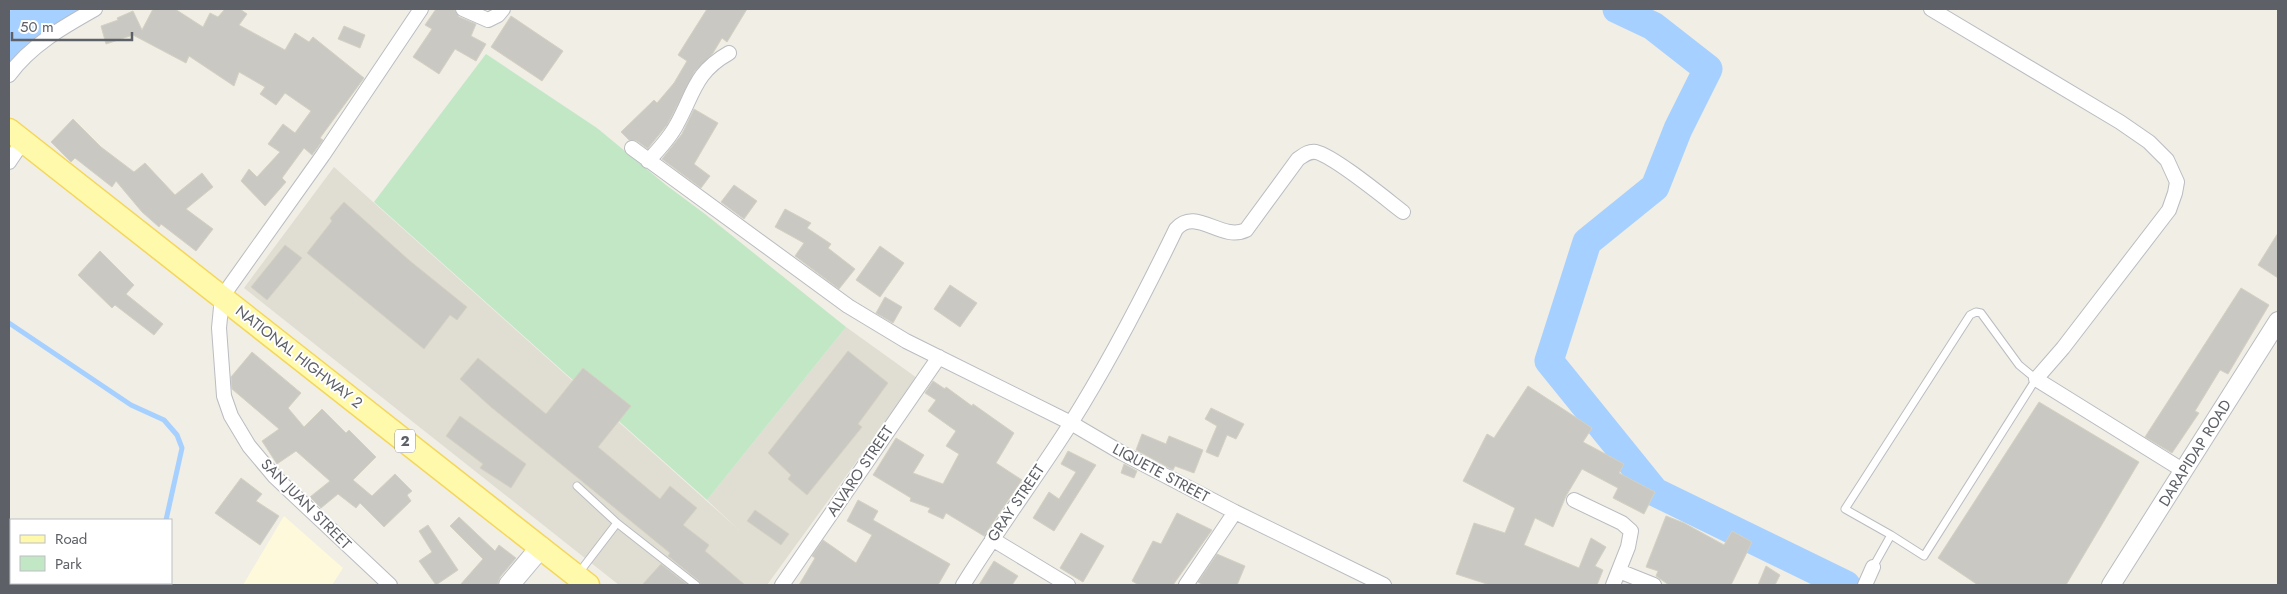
<svg xmlns="http://www.w3.org/2000/svg" width="2287" height="594" font-family="Jost,sans-serif">
  <rect width="100%" height="100%" fill="#f0eee5"/>
  <!-- commercial -->
  <path fill="#fef9db" d="M284 516 343 568 332 585H243Z"/>
  <!-- education -->
  <path fill="#e0ddd3" d="M334 167 739 530 707 500 846 327 917 378 767 585H619L244 288Z"/>
  <!-- green -->
  <path fill="#c1e7c5" d="M486 54 597 128 666 185 705 214 846 327 707 500 374 202Z"/>
  <!-- water -->
  <path fill="#a6d0ff" d="M13 9H80L42 35 9 65V11Z"/>
  <g fill="none" stroke-linecap="round" stroke-linejoin="round">
    <!-- stream -->
    <path stroke="#a6d0ff" stroke-width="5" d="M9 323 131 405 164 420 177 435 182 448 166 520
      M146 585 147 583"/>
    <!-- river -->
    <path stroke="#a6d0ff" stroke-width="29" d="M1617 9 1653 26 1708 69 1678 129 1655 187 1587 242 1549 361 1655 492 1846 585"/>
  </g>
  <!-- building -->
  <path fill="#cac8c2" stroke="#d4d1c3" d="M153 9H175L203 27 210 13 218 17 225 9H240L247 14 239 25 285 50 295 33 309 42 313 37 364 78 320 138 323 140 312 155 304 148 282 178 286 182 265 206 241 181 249 169 257 177 280 152 268 144 283 124 295 133 311 111 285 93 276 105 260 94 265 87 239 72 234 86 189 56 186 63 133 35 106 44 101 26 118 20 117 18 133 11 142 30Z
    M436 9H454L459 17 476 24 471 36 486 44 476 61 455 49 439 74 413 57 432 29 425 25Z
    M707 9H747L727 42 722 38 713 53 695 71 667 125 649 147 648 149 637 141 629 140 621 132 654 100 657 103 674 83 687 61 678 55Z
    M511 16 563 51 542 81 491 47Z
    M344 26 365 35 360 48 338 39Z
    M694 109 718 123 694 164 710 176 701 188 662 159 682 134Z
    M73 119 101 147 134 172 145 163 175 195 202 173 213 187 186 209 213 229 196 251 161 224 159 227 142 212 116 181 112 187 75 158 71 162 51 142Z
    M734 185 757 201 744 219 721 202Z
    M344 202 410 261 467 307 457 320 450 315 424 349 307 253 332 221 330 218Z
    M785 209 811 223 807 228 831 244 828 248 855 269 839 289 795 256 804 243 775 227Z
    M2278 233V278L2258 265Z
    M285 245 302 258 267 300 251 287Z
    M880 246 904 263 880 297 856 280Z
    M100 251 134 285 126 294 163 324 154 335 115 305 112 308 78 275Z
    M950 285 977 303 960 327 934 309Z
    M2241 288 2269 305 2228 374 2220 370 2195 411 2199 413 2172 453 2145 437Z
    M885 297 902 307 893 323 876 313Z
    M848 351 888 383 858 424 862 427 807 495 788 479 791 475 768 453Z
    M252 352 301 393 288 408 304 427 322 409 346 433 349 430 376 457 353 480 372 496 395 474 412 491 407 495 411 501 384 527 360 503 356 508 338 494 321 508 310 497 330 481 296 451 277 464 262 441 279 429 232 389 231 377Z
    M478 358 546 414 583 368 631 406 598 447 660 499 670 486 697 508 683 525 709 545 705 551 745 585H701L699 581 668 556 670 553 491 407 460 379Z
    M933 381 945 389 946 387 972 406 973 404 1014 433 996 463 1022 480 984 536 946 513 943 519 928 512 930 508 910 501 911 498 873 475 896 438 924 455 913 473 943 484 959 454 946 446 956 431 928 411 936 400 925 393Z
    M1528 386 1592 428 1583 442 1624 464 1619 473 1655 492 1644 514 1613 498 1618 488 1582 469 1566 496 1553 527 1535 518 1524 545 1579 568 1591 538 1606 547 1595 566 1603 570 1597 585H1490L1456 574 1474 523 1505 533 1515 508 1463 481 1487 434 1494 438Z
    M2039 402 2139 462 2066 585H1978L1938 558Z
    M1211 408 1244 424 1236 439 1227 435 1218 457 1206 452 1217 426 1205 419Z
    M460 416 526 464 511 488 480 468 483 464 446 436Z
    M1142 434 1166 444 1169 436 1203 450 1194 473 1175 466 1173 470 1136 450Z
    M1068 451 1096 465 1054 531 1033 518 1049 492 1059 499 1076 472 1061 464Z
    M1124 464 1137 471 1134 478 1121 473Z
    M241 478 262 494 256 501 279 516 260 545 215 513Z
    M858 500 878 511 873 520 950 564 938 585H799L815 558 812 556 823 540 856 563 872 535 847 521Z
    M755 510 789 534 781 545 747 521Z
    M1177 513 1212 530 1173 585H1139L1132 581 1153 541 1161 544Z
    M1666 516 1684 523 1724 545 1732 531 1752 542 1731 585H1669L1656 576 1658 571 1646 567Z
    M459 517 495 551 499 545 516 558 500 577 497 585H460L483 559 450 526Z
    M428 525 458 570 436 585 419 561 432 552 419 531Z
    M1081 533 1104 546 1083 582 1060 568Z
    M1217 554 1245 566 1237 585H1203L1198 582Z
    M994 561 1018 576 1012 585H979Z
    M661 564 688 585H642Z
    M1766 566 1780 575 1775 585H1758Z"/>
  <g fill="none" stroke-linecap="round" stroke-linejoin="round">
    <!-- service casing -->
    <g stroke="#babcc1" stroke-width="9">
      <path id="service" d="M577 486 617 523 696 585
        M1873 567 1891 535 1924 556 2036 379 2019 365 1981 313 1976 312 1970 315 1845 509 1891 535
        M578 574 617 523"/>
    </g>
    <!-- minor casing -->
    <g stroke="#babcc1" stroke-width="16">
      <path id="minor" d="M463 9 488 20 498 15 503 9
        M1931 9 2120 122 2149 142 2167 160 2177 182 2175 193 2169 210 2063 348 2036 379 2184 471
        M9 75C31 45 63 27 95 9
        M632 148 848 306 906 341 1071 423 1122 453 1235 512 1384 585
        M648 161C658 150 670 138 677 124 694 93 695 72 729 53
        M9 162 23 141
        M1574 500 1622 523 1631 531 1628 547 1613 585
        M992 539 1068 585
        M1619 571 1654 585
        M390 585 275 477 249 446 231 416 224 396 219 328 222 297 323 155 421 9
        M782 585 939 357
        M963 585C997 530 1036 478 1071 423 1110 361 1144 295 1176 229 1196 206 1221 242 1246 230L1298 159C1304 155 1308 151 1316 152 1334 156 1386 199 1403 212
        M1186 585 1235 512
        M1865 585 1873 567"/>
    </g>
    <!-- tertiary casing -->
    <g stroke="#babcc1" stroke-width="20">
      <path id="tertiary" d="M2111 585 2278 321"/>
    </g>
    <!-- secondary casing -->
    <g stroke="#bbbdc3" stroke-width="22">
      <path id="secondary" d="M509 585 541 547"/>
    </g>
    <!-- primary casing -->
    <g stroke="#f4d65a" stroke-width="25">
      <path id="primary" d="M9 130 588 585"/>
    </g>
    <!-- service -->
    <use href="#service" stroke="#fff" stroke-width="7"/>
    <!-- minor -->
    <use href="#minor" stroke="#fff" stroke-width="14"/>
    <!-- tertiary -->
    <use href="#tertiary" stroke="#fff" stroke-width="18"/>
    <!-- secondary -->
    <use href="#secondary" stroke="#fff" stroke-width="20"/>
    <!-- primary -->
    <use href="#primary" stroke="#fff9ab" stroke-width="22"/>
  </g>
  <g text-anchor="middle" dominant-baseline="central" stroke-width="4" stroke-linejoin="round" paint-order="stroke">
    <!-- shield labels -->
    <rect fill="#fff" stroke="#8e9094" stroke-width="1" x="395" y="429.5" width="20" height="23" rx="4"/>
    <g font-size="14" font-weight="bold" fill="#5d6066">
      <text x="405" y="441">2</text>
    </g>
    <!-- street labels -->
    <g font-size="15" fill="#5d6066" stroke="#fff">
      <text transform="translate(299 357) rotate(38)">NATIONAL HIGHWAY 2</text>
      <text transform="translate(2195 453) rotate(-58)">DARAPIDAP ROAD</text>
      <text transform="translate(860 471) rotate(-56)">ALVARO STREET</text>
      <text transform="translate(1161 473) rotate(28)">LIQUETE STREET</text>
      <text transform="translate(1016 503) rotate(-56)">GRAY STREET</text>
      <text transform="translate(306 504) rotate(45)">SAN JUAN STREET</text>
    </g>
  </g>
  <!-- border -->
  <rect width="2287" height="594" fill="none" stroke="#5d6066" stroke-width="20"/>
  <!-- legend -->
  <rect x="10" y="519" width="162" height="65" fill="#ffffff" stroke="#bebfc2"/>
  <rect x="20" y="535" width="25" height="8" fill="#fff9ab" stroke="#bebfc2"/>
  <text x="55" y="544" font-size="15" fill="#5d6066">Road</text>
  <rect x="20" y="556" width="25" height="15" fill="#c1e7c5" stroke="#bebfc2"/>
  <text x="55" y="569" font-size="15" fill="#5d6066">Park</text>
  <!-- scale -->
  <path d="M12 32v8h120v-8" fill="none" stroke="#5d6066" stroke-width="2.5"/>
  <text x="20" y="32" font-size="15" fill="#5d6066" stroke="#ffffff" stroke-width="4" paint-order="stroke">50 m</text>
</svg>
